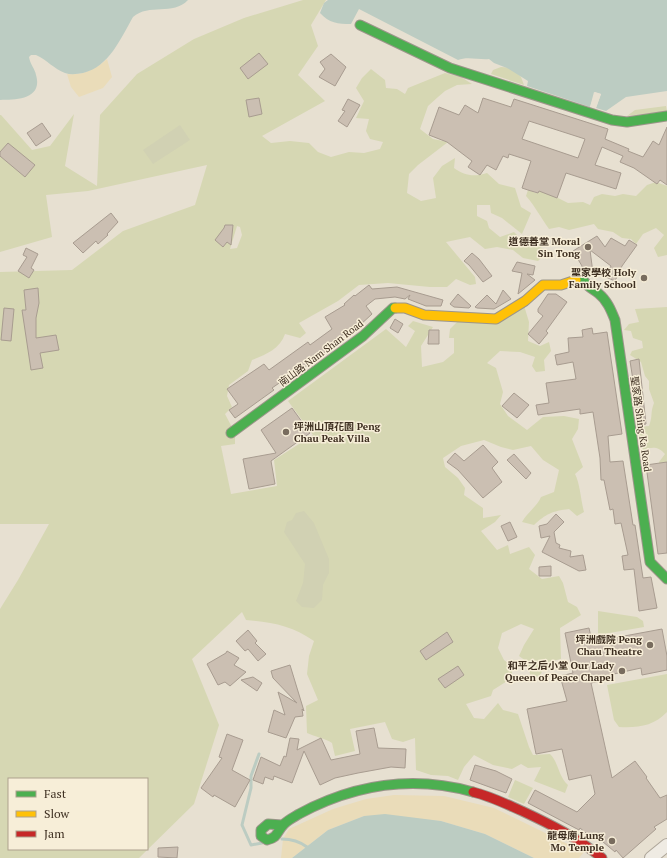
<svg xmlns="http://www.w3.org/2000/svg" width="667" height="858" font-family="'PT Serif','Noto Sans TC',serif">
  <rect width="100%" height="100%" fill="#e7e0d1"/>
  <!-- green -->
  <path fill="#d6d7b3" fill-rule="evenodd" d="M303 0H326L311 25 318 46 298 75 325 101 262 136 271 143 290 141 309 143 318 152 331 157 349 152 364 153 380 149 383 142 370 139 366 131 369 119 356 118 364 101 356 88 362 78 371 69 385 80 386 88 397 89 405 94 408 88 445 73 461 77 472 84 457 85 445 91 438 97 428 106 420 129 433 139 448 142 418 165 409 174 407 193 421 201 436 198 433 178 442 166 455 158 454 168C465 176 474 177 487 173L499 184 515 188 521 207 531 213 522 234 502 218 491 213 490 205H477V216L487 221 489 228 500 237 514 232 521 239 542 248 545 254 538 261 523 258 513 250 497 247 485 249 470 237 446 242 475 277 476 284 470 285 456 279 447 287H430L388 283 359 285 338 301 299 323 306 333 300 338 285 334C280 349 265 355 252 360L248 371 229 385 227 396 232 407 225 414 235 433V444L221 446 231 494 277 486 274 460 313 435 288 401 386 329 406 347 415 331 408 326 413 321 433 327 421 346 422 367 443 362 454 353V338H449L450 329 459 320 474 322 523 302 529 322 528 341 540 346 549 342 551 351 544 360 545 371 536 372 532 366 535 357 520 352 500 351 487 363 496 368 503 392 500 404 508 416 527 430 543 417 564 416 579 419 578 429 572 439 583 467 575 474C580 483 581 501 584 512L577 516 569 509C552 511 546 514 534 525L522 522C527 513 538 505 541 497L554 492 559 470 543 460 531 446 513 450 501 447 484 440 461 446 443 458 445 467 458 478 465 488 464 495 483 508V518L501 515 495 522 481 531 497 550 508 545 510 554 529 547 535 555 529 569 542 579 559 576 563 583 568 602 577 607 581 615 560 628 561 659 548 662 540 675 532 680 526 661 519 656 524 645 534 629 521 624 502 633 498 648 504 660 512 666V678L493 690 491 696 466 704 474 718 484 719 498 703 503 710 518 714 529 747 533 755 550 754C559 763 558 776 568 785L565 793 534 781 541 767 528 768 521 764 512 769 493 765 474 755 464 767 458 780 448 776 431 775 416 770 415 738 403 742 392 739 385 722 350 729 355 751 335 756 332 743C325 738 315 737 307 733L306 706 318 700 307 674 309 656 314 641C293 626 272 622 246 620L242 612 192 659 219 725 194 804 139 858H0V609L18 580 49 524H0V272L72 270 123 231 195 205 207 165 88 191 46 195 52 237 0 252V115H1L32 150 50 146 74 114 65 166 97 186 100 115 137 74 194 39 244 18ZM237 226 240 227 242 235 237 248 230 249ZM9 779H147V849H9Z
    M501 67 513 68 521 77 524 85 491 74 493 70Z
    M666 106 667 111 627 116 635 110Z
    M656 182 667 186V255L658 257 654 248 664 235 656 228 643 234 636 244 631 239 622 238 613 232 598 229 594 224 569 230 559 227 549 229C541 218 535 206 526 196L528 190 536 193 542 190 568 203 583 202 590 205 594 197 602 194 615 196 623 194 636 196 647 185Z
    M667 307V498L660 475 659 462 665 454C658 446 652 447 643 450L637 427 649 426C653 416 650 413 654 403L649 389V381L645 376 641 362 630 355 632 351 643 348 642 341 633 338 631 331 624 330 629 324 639 322 635 309Z
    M598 611 637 617 643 621 644 627 598 635Z
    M667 674V712C654 726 638 728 619 727L614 720 607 685Z
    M515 780 533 788 524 804 508 797Z"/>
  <!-- sand -->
  <path fill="#eadcb9" d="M107 59 112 77 103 88 79 97 71 87 67 74C82 76 96 69 107 59Z
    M394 795 444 796 494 808 584 852 579 858H534L485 834 441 821 364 816 328 830 292 858H281L283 839 289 829 333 809 366 799Z"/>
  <!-- cemetery -->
  <path fill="#d1d1b3" d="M180 125 190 140 153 164 143 150Z
    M304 511 314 523 329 559V573L323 585 322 600 314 608 302 607 296 601 303 583 305 564 284 532 287 522 292 520 296 513Z"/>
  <!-- water -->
  <path fill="#bcccc2" d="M0 0H188C173 16 149 3 133 17 121 38 109 67 83 73 77 74 71 75 65 73 54 69 47 60 36 55H31L29 57C30 64 35 69 36 75 43 99 17 100 0 100Z
    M328 0H667V91L626 97 606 111 596 108 601 94 595 92 590 107 527 86 528 81 507 68 494 63 489 59C479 60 467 56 458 60L359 9 351 24C338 24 329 23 320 13L324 3Z
    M385 814 441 821 485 834 534 858H292L328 830 364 816Z"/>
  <!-- pier -->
  <path fill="#e7e0d1" d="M594 92 601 94 596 108H594L598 95 596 94 592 108 590 107Z"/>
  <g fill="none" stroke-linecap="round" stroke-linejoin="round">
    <!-- stream -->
    <path stroke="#bcccc2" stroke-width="3" d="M259 754 251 776V788L242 825 251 845 262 843
      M282 839C291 839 299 841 307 847"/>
  </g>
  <!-- building -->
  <path fill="#cbbfb2" stroke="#a89c90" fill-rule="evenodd" d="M259 53 268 64 248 79 240 68Z
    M331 54 346 67 335 86 319 77 325 69 320 62Z
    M259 98 262 114 249 117 246 100Z
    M483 98 511 107 514 99 608 129 605 139 629 149 628 151 643 157 653 141 659 145 667 127V185L660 180 657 184 634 168 620 162 623 156 602 147 595 165 621 173 616 189 566 173 557 198 539 191 538 193 528 190 522 188 531 161 509 154 508 158 503 156 496 170 487 165 480 175 468 167 472 161 447 142 429 135 439 107 459 115 465 105 478 113ZM529 121 585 139 578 158 522 139Z
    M348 99 360 105 347 127 338 121 345 111 342 110Z
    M42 123 51 136 36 146 27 133Z
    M8 143 35 165 25 177 0 156V152Z
    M111 213 118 222 107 234 108 235 98 244 96 241 83 253 73 243Z
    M225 225H233L231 245 227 242 223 247 215 240 224 228Z
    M597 236 605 247 611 238 625 246 629 240 637 245 622 266 615 281 606 277 611 266 590 250 593 273H590L587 270 582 269V266L573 251Z
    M26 248 38 254 31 268 34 270 29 278 18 271 27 257 23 255Z
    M472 253 479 259 492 276 483 282 469 265 464 261Z
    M517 262 535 266 533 275 527 274 535 280 518 294 522 273 512 271Z
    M369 285 372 289 397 287 443 300 441 306H426L408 299 410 295 405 299 395 297 375 299 366 306 372 314 359 326 335 339 338 342 305 367 304 366 272 388 274 390 235 418 229 410 238 404 227 389 264 364 269 370 308 342 310 345 332 329 325 317 345 305 344 304 354 295 355 296Z
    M38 288 39 303 36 318V338L56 335 59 350 40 353 43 368 31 370 22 310H26L24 290Z
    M503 290 511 299 494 309 477 308 475 307 487 295 496 304Z
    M458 294 471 306 469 308 454 307 450 304Z
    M548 294H556L567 302 546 331 548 333 539 344 528 334 543 316 538 312V309Z
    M4 308 14 309 11 341 1 340Z
    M395 319 403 324 398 333 390 328Z
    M592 328 593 334 607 332 622 434 608 436 610 462 623 461 633 525H635L643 578 651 577 657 608 639 611 634 569 624 570 622 556 628 555 621 523 615 524 613 509 610 510 604 480H601L600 458 593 412 580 414V409L538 415 536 405 549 403 546 383 576 379 573 362 557 365 555 355 569 352 568 338 583 337 582 330Z
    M429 330H439V344H428Z
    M639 359 646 424 640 425 630 361Z
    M514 393 529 405 517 418 502 406Z
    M292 408 310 433 271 461 275 484 249 489 243 459 276 453 261 430Z
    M483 445 498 462 492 468 502 482 483 498 458 470 447 462 455 453 464 461Z
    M514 454 531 473 526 479 507 460Z
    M667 462V553L658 554 646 465Z
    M556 514 564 522 554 532 556 543 560 545 559 548 571 551 570 557 583 555 586 570 579 571 542 552 550 536 541 538 539 526 547 524Z
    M510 522 517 537 508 541 501 526Z
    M551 566V576H539V567Z
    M589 628 592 642 662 629 667 656V670L642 675 641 668 600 677 601 681 591 683 612 778 635 761 647 777 646 778 660 798 667 795V819L654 827 656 829 623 858 616 850 615 852 596 836 593 839 580 828 579 830 528 803 535 790 577 812 595 794 591 775 569 780 562 749 536 754 527 709 567 701 560 676 573 673 565 633Z
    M248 630 257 641 255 643 266 654 258 661 248 649 245 651 236 641Z
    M447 632 453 642 426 660 420 651Z
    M227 651 239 658 234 665 246 672 230 686 225 682 218 685 207 664 226 653Z
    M290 665 304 711 302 709 303 716 295 717 286 738 268 732 274 710 285 715 278 692 297 703 273 678 271 671Z
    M458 666 464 675 445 688 438 679Z
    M253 677 262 683 257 691 241 680Z
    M374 728 378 748 406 749 405 768 391 767 358 773 335 778 320 785 304 751 292 783 274 776 273 780 265 777 263 784 253 780 261 757 280 766 284 756 286 757 290 738 299 739 297 750 321 738 331 760 360 754 356 731Z
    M227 734 243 740 232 770 250 780 235 807 214 795 213 797 201 788 222 758 219 757Z
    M475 765 496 771 512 779 506 793 470 780Z
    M178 847 177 858 158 857V848Z"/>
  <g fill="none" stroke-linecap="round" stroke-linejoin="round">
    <!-- street casing -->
    <g stroke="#ada599" stroke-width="14">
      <path id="street" d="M651 858 667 845"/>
    </g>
    <!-- fast casing -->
    <g stroke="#9c958a" stroke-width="11">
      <path id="fast" d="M360 25 450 68 612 120 627 122 667 116
        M576 280 582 278C586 286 591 288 598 293 607 300 611 310 615 320L650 562 667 579
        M231 433 363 336 393 308H395
        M282 825 268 824 261 830V836L267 840C279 837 276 832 284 824 288 820 294 817 299 814 355 784 412 775 473 792"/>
    </g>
    <!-- slow casing -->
    <g stroke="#9c958a" stroke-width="11">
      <path id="slow" d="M395 308H405L424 315 496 319 525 301 543 285H561L576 280"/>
    </g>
    <!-- jam casing -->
    <g stroke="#9c958a" stroke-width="11">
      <path id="jam" d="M473 792C490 796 506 804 522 811 550 824 578 838 602 858"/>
    </g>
    <!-- street -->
    <use href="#street" stroke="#efebe3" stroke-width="12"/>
    <!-- fast -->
    <use href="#fast" stroke="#4caf50" stroke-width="9"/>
    <!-- slow -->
    <use href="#slow" stroke="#ffc107" stroke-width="9"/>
    <!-- jam -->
    <use href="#jam" stroke="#c62828" stroke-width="9"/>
  </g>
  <!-- markers -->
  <g fill="#786c5e" stroke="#f7eed8" stroke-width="1.5">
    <circle cx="588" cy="247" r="4"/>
    <circle cx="644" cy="278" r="4"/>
    <circle cx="286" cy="432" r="4"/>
    <circle cx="650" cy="645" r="4"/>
    <circle cx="622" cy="671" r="4"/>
    <circle cx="612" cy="841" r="4"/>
  </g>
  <g text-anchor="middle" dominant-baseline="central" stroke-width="3" stroke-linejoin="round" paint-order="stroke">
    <!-- poi labels -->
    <g font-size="10" font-weight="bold" fill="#3d2e20" stroke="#f7eed8" text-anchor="end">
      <text x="580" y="241">道德善堂 Moral<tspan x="580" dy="12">Sin Tong</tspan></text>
      <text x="636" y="272">聖家學校 Holy<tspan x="636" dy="12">Family School</tspan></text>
      <text x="294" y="426" text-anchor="start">坪洲山頂花園 Peng<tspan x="294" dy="12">Chau Peak Villa</tspan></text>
      <text x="642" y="639">坪洲戲院 Peng<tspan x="642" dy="12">Chau Theatre</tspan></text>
      <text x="614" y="665">和平之后小堂 Our Lady<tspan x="614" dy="12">Queen of Peace Chapel</tspan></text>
      <text x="604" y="835">龍母廟 Lung<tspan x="604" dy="12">Mo Temple</tspan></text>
    </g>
    <!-- street labels -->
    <g font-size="10" fill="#3d2e20" stroke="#f7eed8">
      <text transform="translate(321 353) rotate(-37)">南山路 Nam Shan Road</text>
      <text transform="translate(641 424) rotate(82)">聖家路 Shing Ka Road</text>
    </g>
  </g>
  <!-- legend -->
  <rect x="8" y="778" width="140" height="72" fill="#f7eed8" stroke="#ada18e"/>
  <rect x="16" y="791" width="20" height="6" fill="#4caf50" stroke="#ada18e"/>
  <text x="44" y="798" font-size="12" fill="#3d2e20">Fast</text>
  <rect x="16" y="811" width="20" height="6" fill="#ffc107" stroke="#ada18e"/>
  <text x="44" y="818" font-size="12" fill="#3d2e20">Slow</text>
  <rect x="16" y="831" width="20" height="6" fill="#c62828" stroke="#ada18e"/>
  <text x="44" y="838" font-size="12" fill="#3d2e20">Jam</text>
</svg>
